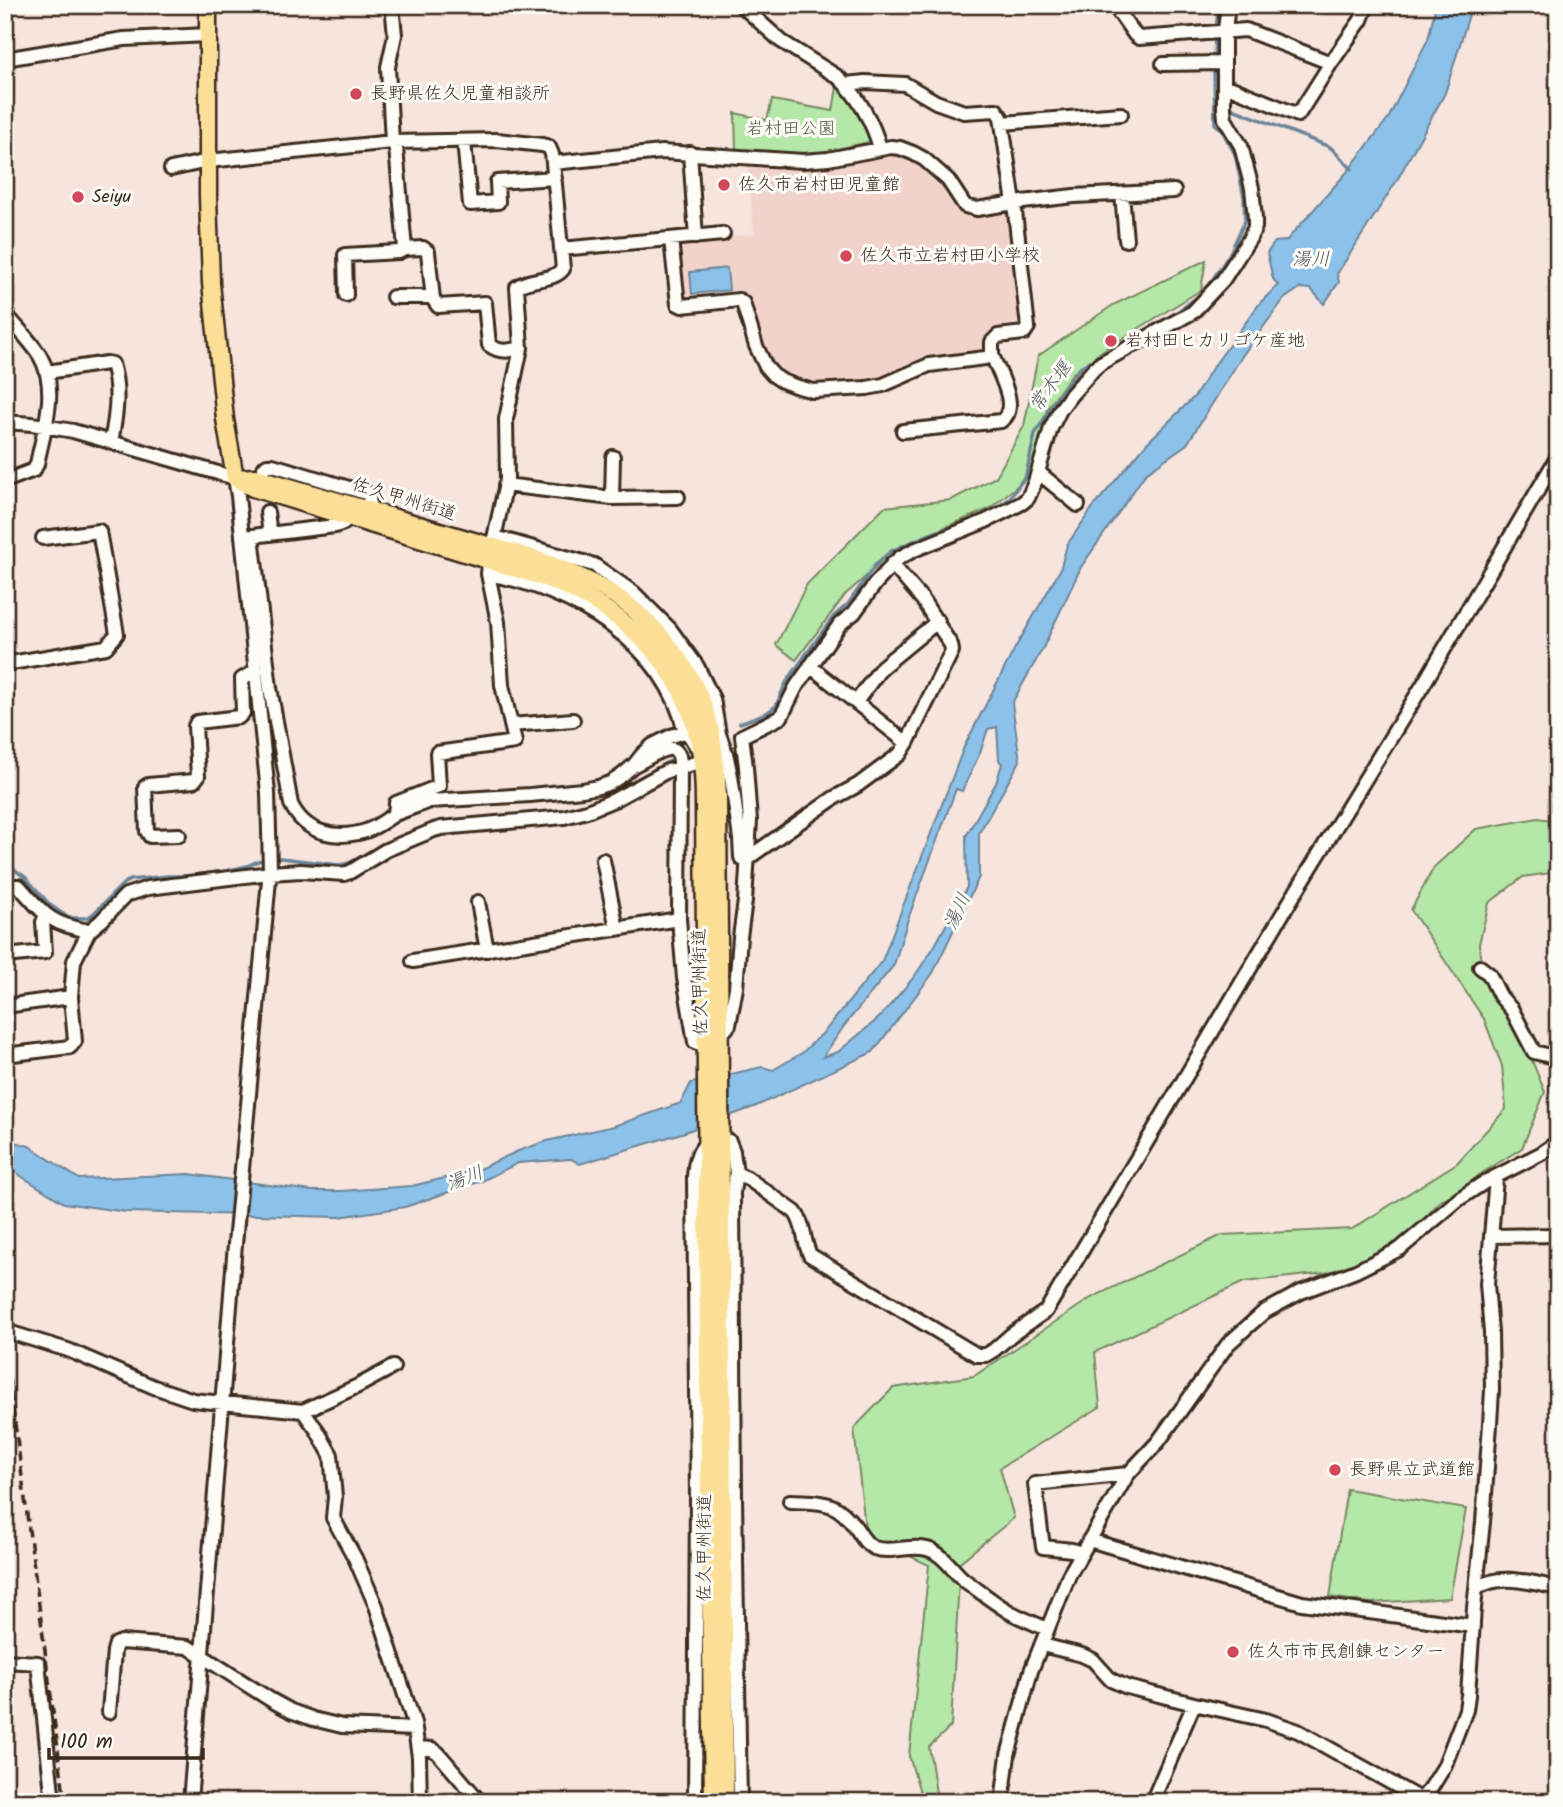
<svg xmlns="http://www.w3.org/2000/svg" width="1563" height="1807" font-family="Kalam,'Klee One',sans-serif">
  <rect width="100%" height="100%" fill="#f6e4dd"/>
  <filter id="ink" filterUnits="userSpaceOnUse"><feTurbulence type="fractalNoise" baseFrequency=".0143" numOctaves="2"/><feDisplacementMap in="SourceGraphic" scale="14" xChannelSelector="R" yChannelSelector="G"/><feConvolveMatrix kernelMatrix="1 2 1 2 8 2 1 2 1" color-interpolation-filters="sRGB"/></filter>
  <g filter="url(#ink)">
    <!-- built -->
    <path fill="#f1d3cb" d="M887 152 899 153 912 157 940 176 960 205 1010 207 1023 320 1014 326 1001 329 993 332 989 336 984 350 981 352 938 356 877 381 861 384 812 387 794 382 770 367 745 297 684 303 675 241 754 234 748 162 829 168 876 154Z"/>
    <!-- green -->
    <path fill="#b4e7a8" stroke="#788863" stroke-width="2" d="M838 81C850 99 866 118 870 140L868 142C848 147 828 152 808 154 784 156 760 153 736 151L735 113 767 120 772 100 833 111Z
      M1206 260 1201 290 1102 351 1072 374 1047 409 1031 475 989 509 902 545 846 594 796 660 776 645 807 584 884 507 951 500 996 477 1024 426 1038 356 1113 305Z
      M1538 818 1558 821V872L1523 877 1489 903 1479 944 1480 956 1504 993 1545 1092 1522 1148 1479 1175 1464 1188 1440 1201 1414 1231 1370 1259 1326 1273 1244 1282 1095 1352 1100 1407 1000 1468 1014 1518 960 1562 951 1726 929 1747 936 1793 942 1802H923L909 1756 929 1565 866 1536 854 1428 893 1388 974 1376 1091 1298 1222 1235 1352 1229 1457 1163 1506 1109 1502 1066 1484 1019 1411 910 1434 867 1476 829Z
      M1347 1489 1466 1509 1450 1598 1371 1603 1330 1597Z"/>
    <!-- water -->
    <path fill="#8cc1e9" stroke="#6c8598" stroke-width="2" fill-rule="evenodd" d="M1436 5H1472L1445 93 1396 182 1337 274 1339 282 1324 304 1311 289 1300 288 1284 299 1242 356 1187 444 1146 473 1081 567 1043 648 1012 703 1020 761 979 833V877L933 973 873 1052 754 1107 682 1133 580 1164 571 1159 518 1163 484 1180 405 1207 339 1217 126 1212 64 1203 5 1166V1139L29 1146 79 1179 189 1174 312 1191H341L412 1186 477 1170 518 1151 547 1141 614 1126 681 1103 691 1083 762 1067 773 1070 802 1053 825 1031 882 961 964 747 1014 650 1060 570 1067 545 1093 507 1147 443 1195 396 1211 370 1260 303 1278 285 1273 279 1267 253 1275 242 1286 241 1347 172 1389 117 1428 39ZM997 727 999 760 1002 764 996 783 966 836 967 887 934 947 914 977 880 1017 838 1052 823 1057 844 1026 894 965 908 919 956 789 962 791 980 753 988 729Z
      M727 268 729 290 692 294 690 272Z"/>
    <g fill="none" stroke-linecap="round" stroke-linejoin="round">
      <!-- stream -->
      <path stroke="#6c8598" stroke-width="3.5" d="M1214 59 1215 35 1219 5
        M1215 102 1330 147 1352 169
        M988 513 1009 499 1026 475 1035 434 1060 393 1082 366 1177 312 1199 296 1213 279 1229 255 1245 221 1244 197 1235 154 1221 129 1215 124 1214 67
        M740 723 767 713 776 706 786 683 807 653 834 616 848 604 876 564 891 551 928 535 962 524
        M569 810 605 797 670 761
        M5 863 25 877 50 905 66 916 73 918H87L93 914 124 883 130 880 167 876H189L226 871 247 866 258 861 281 858 340 865 349 863 384 844 410 834"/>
      <!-- minor casing -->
      <g stroke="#3b2a1e" stroke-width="18">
        <path id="minor" d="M392 5 395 35 388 67 392 142 396 148 405 249 423 248 428 252 433 299 438 306 485 303 489 345C500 353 509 351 521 348
          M741 5 781 41 838 77C858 95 873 123 880 148
          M1114 5 1135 35 1139 38 1246 30 1331 63
          M5 59 124 39 208 35
          M1163 64 1224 63
          M846 84 865 82 905 84 936 102 964 112 996 110 1001 117 1014 203 1074 196 1174 191
          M1224 88H1232L1298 115 1331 63 1361 20 1367 5
          M1002 123 1121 114
          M464 141 470 204 498 202 497 182 555 178
          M690 153 696 237
          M171 169 208 161 392 142 497 140 542 145 549 147 552 154 553 163 662 152 803 161 828 159 891 147 900 148 913 153 924 159 948 180 965 206 977 209 1014 203 1028 327 1024 333 998 336 992 342V355L985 358 929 365 883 385 867 388 813 391 795 386 782 381 773 375 766 367 756 346 743 303 739 300 682 306 678 304 671 239
          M1122 194 1126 240
          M561 249 723 234
          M346 295 345 255 399 252 405 249
          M393 297H433
          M5 313C16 327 30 340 40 356 59 389 44 429 37 464L34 470 5 481
          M47 372 107 363 112 364C120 389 116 417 111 442
          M5 422 32 424 73 431 235 478 238 496 268 793 270 869 235 1244 190 1802
          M903 431 1001 421C1021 408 998 372 992 355
          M264 468 267 465H273L369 494 370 510
          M1038 472 1078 505
          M505 485 612 498 678 497
          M612 498 613 457
          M267 512 270 534
          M252 536 335 526 344 523 346 517
          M242 537 252 536 270 688 291 804C305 834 336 840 366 831 377 827 386 820 395 814L396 803 439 786 437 753 515 742 502 685 498 622 488 574 489 561 507 479 506 419 521 348 517 287C530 277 553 282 563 269L553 163
          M495 537 594 565 634 593 670 629 697 666 713 699 719 734 726 753 731 776 740 839 741 857 742 859 745 860 834 798 858 785 900 754 907 743 952 651 951 645 922 599 892 564
          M488 574C572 589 665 643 685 732
          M5 664 106 647 117 634 99 531 43 538
          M810 666 907 743
          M856 702 882 667 938 621
          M511 725 573 720
          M395 814 430 801 530 795 582 790 598 787 610 783 621 776 634 765 642 755 653 745 671 736 685 732 688 733 696 746
          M179 835 150 836 147 831 145 787 148 785 194 781 198 776 195 726 197 722 239 717 243 713 242 679 256 671
          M603 860 617 929
          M5 886H19C44 914 49 924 89 931
          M478 902 487 950
          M679 919 680 768 695 763
          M5 956 45 952 43 922 46 915
          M413 961 679 919 684 978 695 1042 706 1046
          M1480 967 1489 974 1500 996 1512 1010 1534 1052 1558 1058
          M5 1006 71 997
          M720 1031 725 1030 729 1025 736 988 740 937 745 901 750 821 746 767 742 736 781 717 796 687 840 624 854 613 875 584 899 558 914 550 986 521 1022 503 1028 498 1035 482 1051 428 1060 410 1071 395 1094 369 1101 363 1193 312 1223 280 1250 238 1255 227V218L1252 188 1241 146 1225 119 1224 108V38L1228 5
          M5 1055 70 1047 75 1041 71 997 74 961 89 931 101 921 126 895 148 888 270 873 301 871 344 874 350 872 386 850 434 830 441 828 564 817 587 811 614 800 667 771 680 768C682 730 649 759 634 765
          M721 1139 729 1141 733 1151 736 1173 747 1178 795 1212C805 1225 803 1241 810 1255L977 1355H986L994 1350 1011 1335 1046 1311 1289 903 1423 685 1558 456
          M736 1173 733 1193 735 1499 740 1802
          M1491 1236 1558 1235
          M5 1331 68 1350 154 1387 193 1400 303 1411 358 1386 393 1367
          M303 1411 317 1430 331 1455 335 1497 333 1518 355 1558 376 1606 414 1723 419 1757 420 1802
          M790 1501C823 1503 835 1499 856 1528 861 1535 865 1544 874 1548 891 1554 910 1544 927 1549 943 1553 952 1570 964 1580 978 1590 993 1602 1008 1611 1020 1618 1034 1623 1047 1629
          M1089 1540 1302 1603 1473 1626
          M1081 1553 1072 1550 1043 1547 1035 1484 1128 1474
          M1477 1588C1501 1572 1531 1583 1558 1588
          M1042 1645 1082 1655 1093 1660 1111 1680 1127 1687 1194 1704
          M5 1661 38 1663 53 1802
          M109 1712 114 1651 116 1644 121 1642 188 1647 271 1700 291 1711 313 1719 342 1726 415 1729
          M418 1748 432 1749 438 1753 480 1802
          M695 1802 697 1497 694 1177C695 1163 696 1154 706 1143
          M1002 1802 1008 1755 1031 1671 1069 1575 1128 1474 1158 1442 1228 1344 1264 1312 1301 1292 1356 1271 1400 1249 1459 1199 1485 1182 1542 1153 1558 1142
          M1152 1802 1194 1704 1266 1720 1298 1731 1420 1799
          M1418 1802 1431 1788 1444 1767 1466 1710 1468 1695 1474 1608 1483 1522 1490 1424 1492 1390 1491 1332 1487 1284 1496 1178"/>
      </g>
      <!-- major casing -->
      <g stroke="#3b2a1e" stroke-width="21">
        <path id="major" d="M208 5V197L211 283 225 419 235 478 253 488 533 574C602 597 668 645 692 717 702 744 704 773 704 802L709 1496 713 1802
          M235 478 256 477 535 559C560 568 585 577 609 592 656 621 697 673 710 727 715 750 717 773 718 797L725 1802"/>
      </g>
      <!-- minor -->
      <use href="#minor" stroke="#fdfcf7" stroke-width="12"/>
      <!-- major -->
      <use href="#major" stroke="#fbdf96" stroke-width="16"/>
      <!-- rail -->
      <path stroke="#3b2a1e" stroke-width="3.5" stroke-dasharray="10 5" stroke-linecap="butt" d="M5 1348 65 1802"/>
    </g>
  </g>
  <!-- markers -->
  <g fill="#d1495b" stroke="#fdfcf7" stroke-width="2.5">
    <circle cx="356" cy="94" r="7"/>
    <circle cx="724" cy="185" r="7"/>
    <circle cx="78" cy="197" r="7"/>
    <circle cx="846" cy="256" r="7"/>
    <circle cx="1111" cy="341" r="7"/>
    <circle cx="1335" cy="1470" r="7"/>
    <circle cx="1233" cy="1652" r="7"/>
  </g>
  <g text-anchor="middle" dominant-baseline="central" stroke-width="6" stroke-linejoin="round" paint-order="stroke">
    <!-- poi labels -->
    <g font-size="18" fill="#3b2a1e" stroke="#fdfcf7" text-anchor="start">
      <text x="370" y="94">長野県佐久児童相談所</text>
      <text x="738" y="185">佐久市岩村田児童館</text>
      <text x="92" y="197">Seiyu</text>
      <text x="860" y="256">佐久市立岩村田小学校</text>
      <text x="1125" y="341">岩村田ヒカリゴケ産地</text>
      <text x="1349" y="1470">長野県立武道館</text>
      <text x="1247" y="1652">佐久市市民創錬センター</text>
    </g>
    <!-- park labels -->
    <g font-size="18" fill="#595940" stroke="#fdfcf7">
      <text x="791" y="129">岩村田公園</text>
    </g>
    <!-- street labels -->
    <g font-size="18" fill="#3b2a1e" stroke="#fdfcf7">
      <text transform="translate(404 500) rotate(17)">佐久甲州街道</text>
      <text transform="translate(701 982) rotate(-91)">佐久甲州街道</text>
      <text transform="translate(705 1548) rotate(-90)">佐久甲州街道</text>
    </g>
    <!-- water labels -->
    <g font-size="19" font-style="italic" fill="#53575b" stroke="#fdfcf7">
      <text x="1311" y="260">湯川</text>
      <text transform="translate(1051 387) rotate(-54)">常木堰</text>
      <text transform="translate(958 912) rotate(-65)">湯川</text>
      <text transform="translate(465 1179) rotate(-21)">湯川</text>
    </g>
  </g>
  <!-- margin -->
  <rect width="1563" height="1807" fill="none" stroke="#fdfcf7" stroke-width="28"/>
  <rect x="14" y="14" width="1535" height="1779" fill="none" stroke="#3b2a1e" stroke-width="2.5" filter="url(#ink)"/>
  <!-- scale -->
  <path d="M49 1748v10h154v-10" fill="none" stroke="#3b2a1e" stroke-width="3.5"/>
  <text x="60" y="1748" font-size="21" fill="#3b2a1e" stroke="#fdfcf7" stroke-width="5" paint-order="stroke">100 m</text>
</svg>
